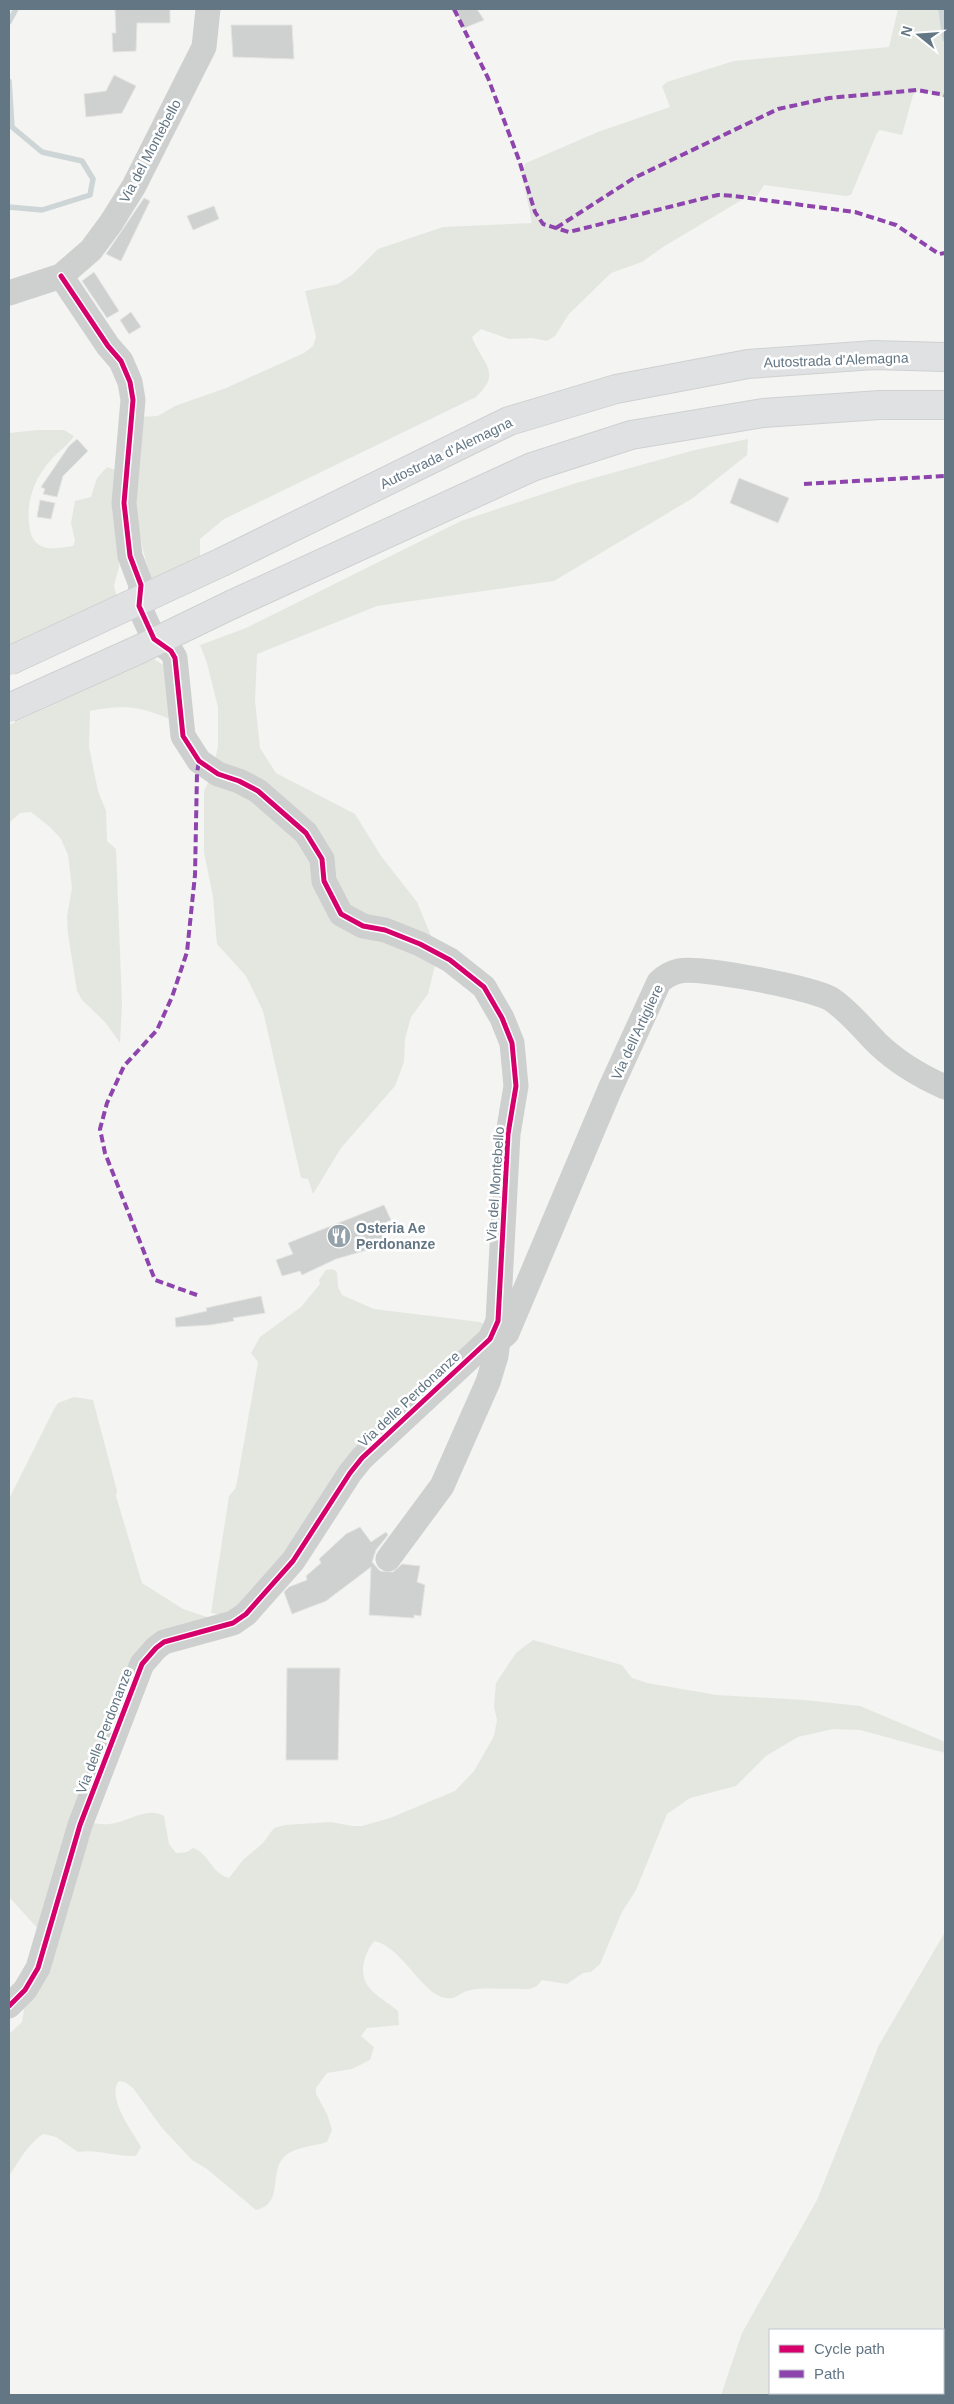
<svg xmlns="http://www.w3.org/2000/svg" width="954" height="2404" font-family="Helvetica,sans-serif">
  <rect width="100%" height="100%" fill="#f4f4f2"/>
  <!-- green -->
  <path fill="#e4e7e0" fill-rule="evenodd" d="M898 9H945V98L921 89 913 95 902 135 880 130 877 133 851 195 846 196 764 185 757 196 750 195 663 247 642 262 611 273 569 314 555 336 547 341 532 338 509 339 481 329 472 337C482 364 503 372 476 397L224 519 200 539V556L152 580C131 521 136 479 138 417L158 416 175 406 226 388 304 353 313 346 316 337 305 291 338 284 352 275 378 249 443 227 532 223 521 170 526 163 598 132 670 107 662 86 667 82 734 61 889 47Z
    M38 430H64L74 436C68 446 57 452 50 461 33 480 25 505 30 530 35 553 55 549 73 546L75 541 71 523 75 501 91 497 97 478 107 467 115 470 112 509 118 555 119 567 114 586 117 597 9 648V433Z
    M748 439 747 455 693 498 554 581 377 606 257 654 255 701 260 748 276 773 355 814 381 856 417 902 438 953 428 994 411 1017 405 1039 404 1062 395 1086 341 1148 313 1194 308 1179 301 1178 263 1011 246 976 217 944 213 897 204 852V791L211 777 218 747V707L207 663 200 645 246 628 461 521 576 483 695 450Z
    M154 659 169 669 180 723C143 708 130 703 90 711L89 747 98 791 106 811 107 841 116 849 122 1004 120 1043 105 1022 82 1000 77 991 68 934 67 916 72 888 68 855 61 839 50 827 31 812 20 813 9 823V725Z
    M333 1269 337 1272 338 1287 342 1295 374 1309 480 1322 487 1326 243 1608 222 1615 211 1613 229 1496 235 1489 237 1482 257 1368 258 1362 251 1353 260 1337 301 1307 320 1284 319 1280 326 1270Z
    M74 1397 93 1400 117 1491 116 1496 142 1583 183 1609 210 1618 160 1645 40 1931 9 1897V1499L53 1411 58 1403Z
    M533 1640 622 1665 632 1678 647 1683 717 1695 805 1700 860 1706 943 1741 945 1742V1753L860 1730 833 1729 798 1737 766 1756 736 1786 690 1798 667 1814 636 1890 622 1912 600 1964 591 1972 583 1973 567 1984 542 1980 537 1986 530 1989C513 1990 482 1986 467 1991 460 1993 455 2000 446 1998 422 1995 404 1949 375 1941 369 1946 368 1951 365 1958 356 1988 379 1995 398 2011L399 2025 367 2028 361 2036 374 2047 370 2060 352 2069 327 2073 316 2088V2094L327 2114 332 2130 327 2142C313 2147 294 2146 283 2158 269 2174 284 2204 256 2210L207 2169 192 2160 162 2128 133 2088 125 2082 119 2081C106 2098 133 2132 141 2147L136 2156C116 2157 98 2149 78 2152L56 2137 43 2134C26 2146 20 2160 9 2176V2034L22 2022 25 2003 85 1822C93 1823 102 1825 109 1824 128 1823 145 1806 164 1816L169 1844 176 1853 187 1852 193 1848C209 1853 210 1872 229 1878L243 1860 263 1843 274 1828 285 1825 331 1822 352 1826H362L390 1818 455 1791 474 1771 494 1736 497 1720 494 1707 496 1683 516 1653Z
    M945 1932V2395H721L742 2333 817 2200 879 2045ZM770 2330H943V2393H770Z"/>
  <g fill="none" stroke-linecap="round" stroke-linejoin="round">
    <!-- stream -->
    <path stroke="#cdd5d7" stroke-width="5.5" d="M941 9 945 39
      M9 22 16 9
      M9 81 12 127 42 152 82 161 93 179 90 195 42 210 9 207"/>
  </g>
  <!-- building -->
  <path fill="#cfd0d0" stroke="#e4e4e2" d="M115 9H170V23H137L136 51 113 52 112 33H116Z
    M455 9H477L484 20 464 28Z
    M231 25H292L294 59 233 57Z
    M114 75 136 86 122 113 86 117 84 94 106 91Z
    M144 198 150 201 121 261 106 254Z
    M214 206 219 219 193 230 187 216Z
    M94 272 119 311 107 318 82 281Z
    M131 312 141 327 129 334 120 320Z
    M77 439 88 451 63 476 57 497 43 494 45 489 41 487 69 446Z
    M739 478 789 498 778 523 730 503Z
    M40 500 55 503 51 519 37 517Z
    M384 1205 391 1220 378 1226 385 1242 367 1250 336 1259 302 1275 300 1271 282 1276 276 1260 293 1254 288 1243Z
    M261 1296 265 1313 233 1318 234 1321 210 1325 176 1327 175 1318 207 1311 206 1308Z
    M360 1527 371 1542 386 1532 388 1535 376 1550 372 1562 380 1571 393 1572 402 1564 420 1566 417 1582 425 1585 421 1616 414 1615V1618L369 1615 371 1567 326 1601 292 1614 284 1592 289 1587 307 1580 306 1576 321 1563 319 1559 346 1534Z
    M287 1668H340L338 1760H286Z"/>
  <g fill="none" stroke-linecap="round" stroke-linejoin="round">
    <!-- highway casing -->
    <g stroke="#cfd0d1" stroke-width="30">
      <path id="highway" d="M224 561 509 421 616 389 748 364 874 355 945 357
        M233 604 532 467 631 435 763 413 880 405H945"/>
    </g>
    <!-- minor -->
    <path stroke="#cecfcf" stroke-width="25" d="M9 293 61 276 91 250 111 223 134 186 204 47 208 9
      M499 1340 507 1333 610 1089 659 982C665 976 671 973 679 971 699 966 813 988 831 999 849 1011 863 1029 878 1044 897 1062 922 1077 945 1087
      M388 1559 442 1486 488 1382 496 1356 498 1341
      M9 2006 25 1990 38 1968 80 1825 142 1664 156 1648 164 1642 233 1623 246 1614 293 1561 350 1473 362 1458 490 1339 498 1321 508 1134 516 1086 512 1043 502 1018 484 987 450 960 420 944 385 930 363 926 341 914 324 881 322 859 306 833 258 791 239 781 218 774 199 761 183 736 175 658 171 651 154 639 139 606 141 585 130 556 124 503 133 400 130 382 121 361 108 346 61 276"/>
    <!-- highway -->
    <use href="#highway" stroke="#e0e1e2" stroke-width="28"/>
    <!-- highway-bridge casing -->
    <g stroke="#cfd0d1" stroke-width="30" stroke-linecap="butt">
      <path id="highway-bridge" d="M9 661 224 561
        M9 708 140 649 233 604"/>
    </g>
    <!-- highway-bridge -->
    <use href="#highway-bridge" stroke="#e0e1e2" stroke-width="28"/>
    <!-- quiet -->
    <path stroke="#8e44ad" stroke-width="4" stroke-dasharray="8 4" stroke-linecap="butt" d="M454 9 488 78 519 160 535 212 543 224 569 232 697 200 718 195 734 196 855 212 896 225 939 254 945 253
      M556 228 634 178 778 109 829 98 917 90 945 95
      M804 484 945 476
      M197 1295 155 1280 105 1153 100 1129 107 1103 124 1066 157 1030 172 997 187 952 195 875 197 773 199 761"/>
    <!-- cycleway casing -->
    <g stroke="#fff" stroke-width="8">
      <path id="cycleway" d="M9 2006 25 1990 38 1968 80 1825 142 1664 156 1648 164 1642 233 1623 246 1614 293 1561 350 1473 362 1458 490 1339 498 1321 508 1134 516 1086 512 1043 502 1018 484 987 450 960 420 944 385 930 363 926 341 914 324 881 322 859 306 833 258 791 239 781 218 774 199 761 183 736 175 658 171 651 154 639 139 606 141 585 130 556 124 503 133 400 130 382 121 361 108 346 61 276"/>
    </g>
    <!-- cycleway -->
    <use href="#cycleway" stroke="#d6006c" stroke-width="5"/>
  </g>
  <!-- icons -->
  <defs>
    <g id="restaurant-disc" transform="scale(1.25)"><circle r="9.5" fill="#96a2aa" stroke="#fff"/><path d="M-5-6h1v4h1v-4h1v4h1v-4h1v5L-1.5 .5V6h-2V.5L-5-1ZM5-6V6H3V1.5H1.5Q1.5-4 5-6Z" fill="#fff"/></g>
  </defs>
  <g fill-rule="evenodd">
    <use href="#restaurant-disc" x="339" y="1236"/>
  </g>
  <g text-anchor="middle" dominant-baseline="central" stroke-width="5" stroke-linejoin="round" paint-order="stroke">
    <!-- street labels -->
    <g font-size="14" fill="#637684" stroke="#fff">
      <text transform="translate(150 151) rotate(-62)">Via del Montebello</text>
      <text transform="translate(836 360) rotate(-2)">Autostrada d'Alemagna</text>
      <text transform="translate(446 453) rotate(-26)">Autostrada d'Alemagna</text>
      <text transform="translate(637 1032) rotate(-65)">Via dell'Artigliere</text>
      <text transform="translate(495 1184) rotate(-86)">Via del Montebello</text>
      <text transform="translate(409 1399) rotate(-43)">Via delle Perdonanze</text>
      <text transform="translate(104 1731) rotate(-69)">Via delle Perdonanze</text>
    </g>
    <!-- poi labels -->
    <g font-size="14" font-weight="bold" fill="#637684" stroke="#fff" text-anchor="start">
      <text x="356" y="1228">Osteria Ae<tspan x="356" dy="16">Perdonanze</tspan></text>
    </g>
  </g>
  <!-- border -->
  <rect width="954" height="2404" fill="none" stroke="#637684" stroke-width="20"/>
  <!-- legend -->
  <rect x="769" y="2329" width="175" height="65" fill="#ffffff" stroke="#c1c8ce"/>
  <rect x="779" y="2345" width="25" height="8" fill="#d6006c" stroke="#c1c8ce"/>
  <text x="814" y="2354" font-size="15" fill="#637684">Cycle path</text>
  <rect x="779" y="2370" width="25" height="8" fill="#8e44ad" stroke="#c1c8ce"/>
  <text x="814" y="2379" font-size="15" fill="#637684">Path</text>
  <!-- north arrow -->
  <g transform="translate(919 35) rotate(287)" stroke="#ffffff" stroke-width="4" paint-order="stroke">
  <path d="M0-4L9 19L0 12L-9 19Z" fill="#637684"/>
  <text y="-8" font-size="14" font-weight="bold" text-anchor="middle" fill="#637684">N</text>
  </g>
</svg>
